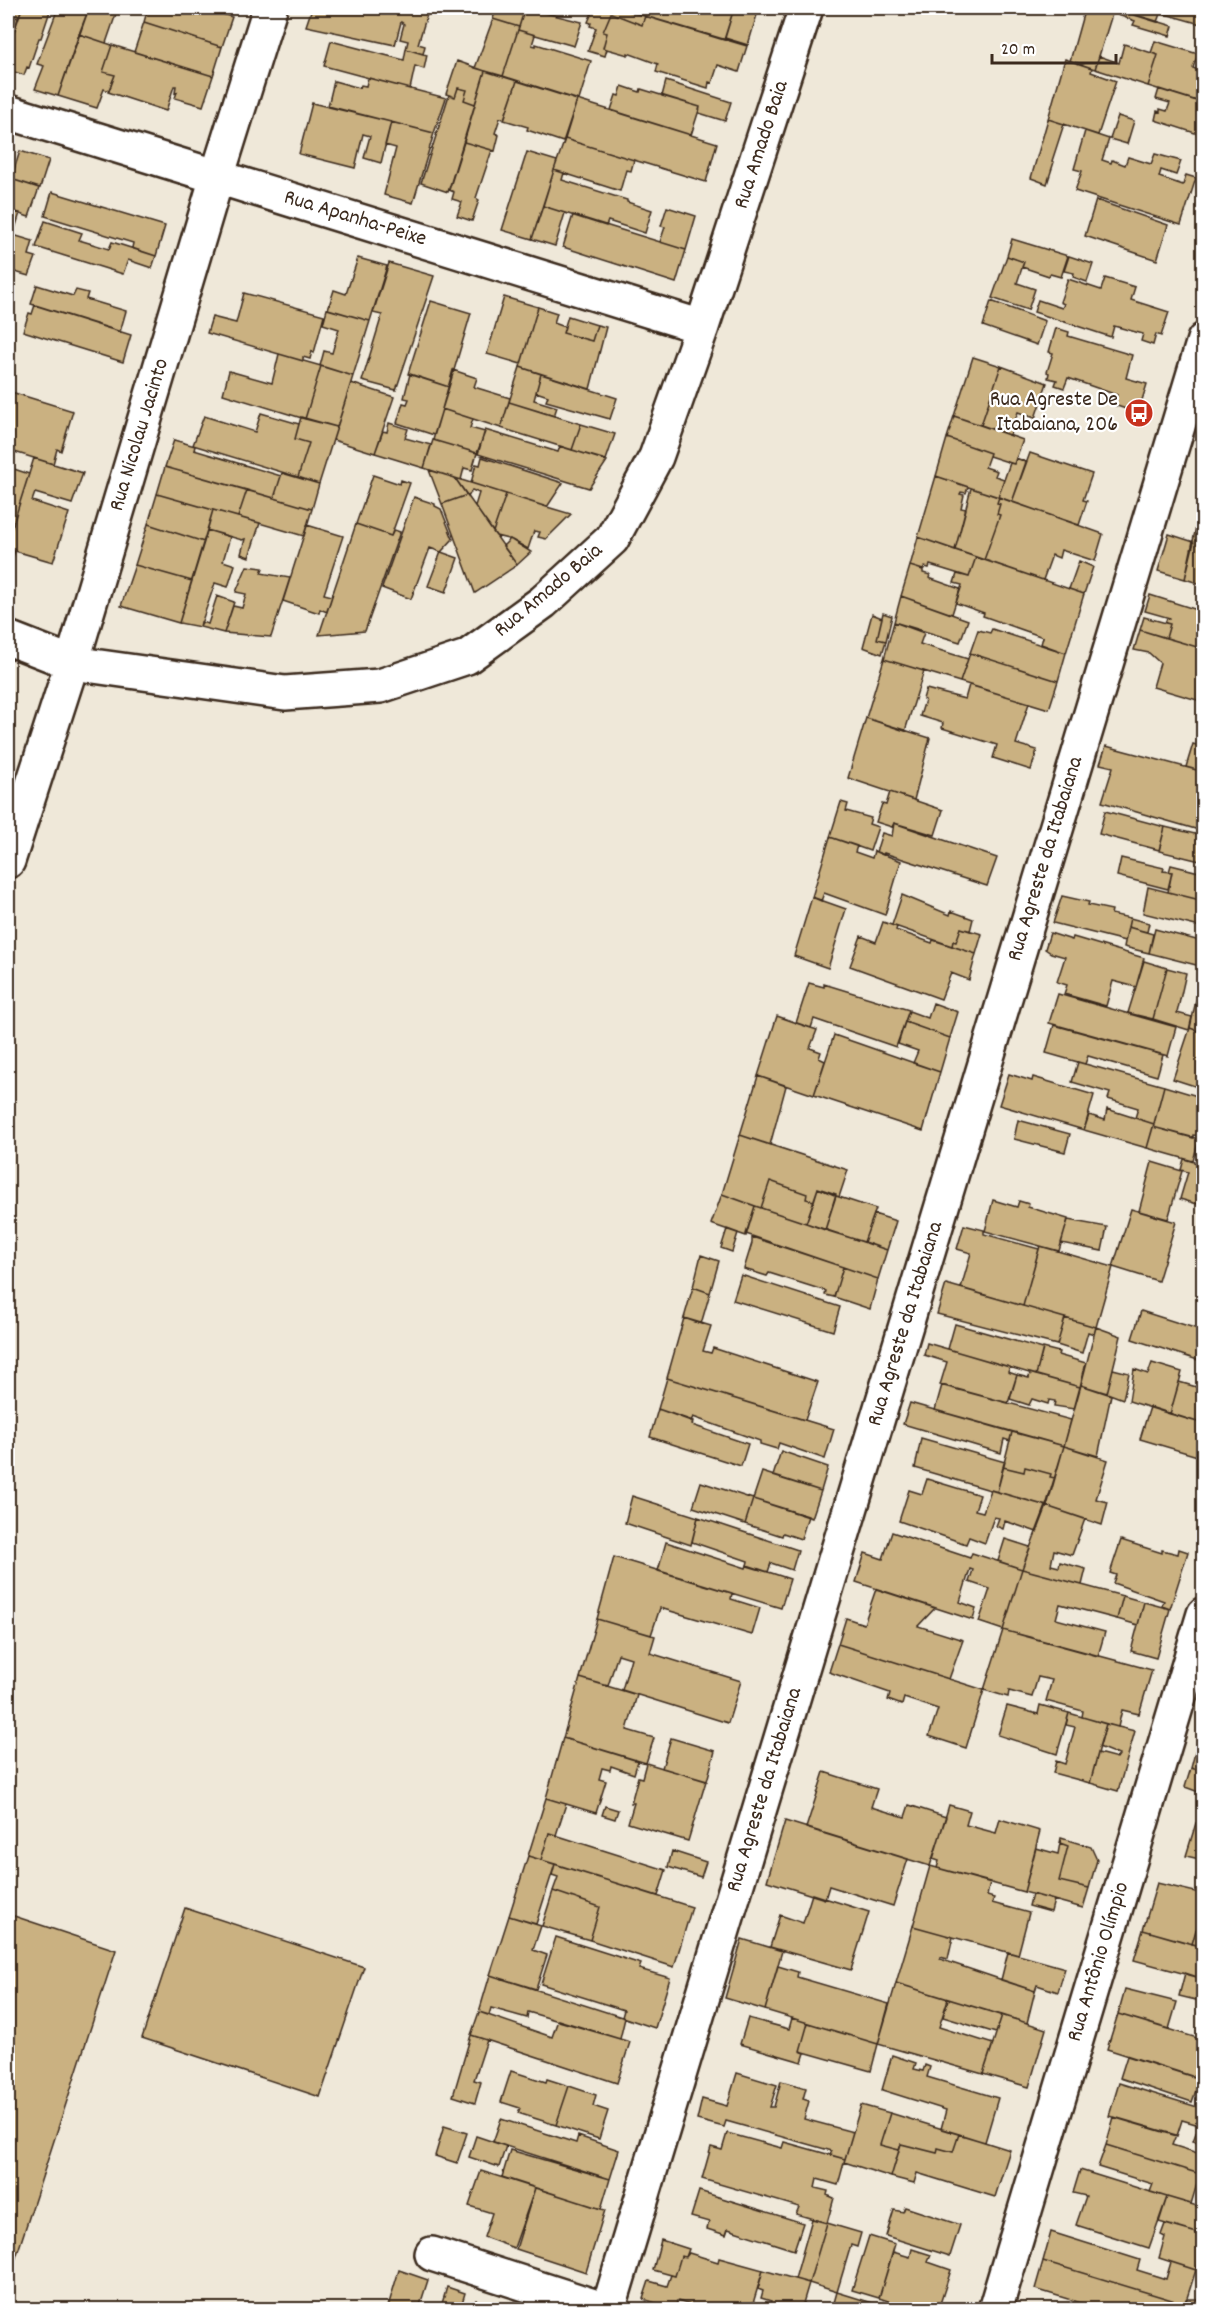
<svg xmlns="http://www.w3.org/2000/svg" width="1211" height="2317" font-family="Dekko,sans-serif">
  <rect width="100%" height="100%" fill="#efe8d9"/>
  <filter id="ink" filterUnits="userSpaceOnUse"><feTurbulence type="fractalNoise" baseFrequency=".0167" numOctaves="2"/><feDisplacementMap in="SourceGraphic" scale="12" xChannelSelector="R" yChannelSelector="G"/><feConvolveMatrix kernelMatrix="1 2 1 2 8 2 1 2 1" color-interpolation-filters="sRGB"/></filter>
  <g filter="url(#ink)">
    <!-- building -->
    <path fill="#cab181" stroke="#3b2a1e" stroke-width="1.5" d="M8 8H22L18 18 8 14Z
      M22 8H51L41 38H39L29 68 27 67 24 75 8 70V50Z
      M58 8H89L58 96 35 89 44 66 37 64Z
      M89 8H118L106 43 79 34Z
      M148 8H177L194 13 195 8H202L232 17 222 47 144 22Z
      M312 8H429L418 44 425 46 423 54 406 49 408 41 400 39 404 24 401 22 395 45 306 26Z
      M496 8H525L519 27 493 19Z
      M525 8 582 22 574 46 518 30Z
      M594 8H616L645 16 642 25 611 13 603 32 607 33 603 48 607 49 605 56 588 51 596 28 590 26 591 23 588 22Z
      M643 8H734L724 40 641 15Z
      M734 8H759L748 45 725 38Z
      M1079 8H1114L1095 69 1070 61 1084 11 1079 10Z
      M1112 8H1149L1161 11 1157 22Z
      M1167 8H1204V25L1165 14Z
      M1120 10 1173 26 1170 36 1133 25 1135 21 1118 15Z
      M611 13 642 25 645 16 747 46 739 72 718 65 712 83 709 82 708 88 656 72 658 64 628 53V55L603 48 607 33 603 32Z
      M8 14 18 18 8 50Z
      M493 19 519 27 503 76 475 68Z
      M144 22 222 47 213 76 134 52Z
      M518 30 535 35 532 45 536 46V44L591 61 579 100 503 76Z
      M79 34 112 45 103 72 115 75 109 91 104 89 97 108 58 96Z
      M331 41 404 60 406 49 427 55 424 69 415 66 410 89 324 66Z
      M1155 41 1198 54 1193 68 1204 72 1203 103 1148 86 1158 55 1151 53Z
      M1124 44 1158 55 1148 86 1095 69 1099 56 1119 63Z
      M112 45 213 76 203 106 175 98 177 92 175 93 176 86H174L166 111 108 92 115 75 103 72Z
      M1065 59 1092 68 1091 72 1116 81 1098 135 1048 119Z
      M457 61 485 71 475 104 464 100 467 90 458 88 455 97 446 94Z
      M485 71 517 81 504 119 500 118 495 133 499 135 495 151 464 142Z
      M368 78 446 98 434 133 328 106 334 81 360 88 361 85 366 86Z
      M517 81 577 100 563 142 527 130 528 127 504 120Z
      M666 81 731 102 725 121 699 113 700 107 662 96Z
      M622 86 640 92 641 89 700 107 691 135 611 110 616 95 619 96Z
      M458 88 467 90 464 100 475 104 448 192 421 183 449 95 455 97Z
      M1159 89 1204 103V136L1155 120 1157 111 1160 112V109L1167 111 1170 103 1156 99Z
      M577 100 717 143 706 182 565 139Z
      M312 103 391 122 381 163 364 158 370 136 363 134 355 168 299 154Z
      M1118 116 1134 121 1127 144 1110 139Z
      M1048 119 1064 124 1052 161 1054 162 1047 184 1031 178Z
      M391 122 434 133 413 203 384 195 396 148 385 145Z
      M1085 131 1109 139 1102 160 1111 163 1112 160 1125 165 1128 157 1151 164 1155 154 1181 161 1176 175 1161 170 1159 177 1183 185 1186 175 1196 178 1181 225 1075 191 1082 171 1074 169Z
      M565 139 634 160 631 171 626 170 620 191 554 170Z
      M464 142 492 150 476 198 479 200 472 221 457 216 462 202 452 199 454 192 449 190Z
      M20 151 49 160 40 188 11 179Z
      M527 152 557 161 532 239 502 230Z
      M554 170 564 173 562 180 627 200V202L652 210 645 233 608 221 606 226 543 206Z
      M11 179 39 188 29 217 8 210V190Z
      M52 192 165 226 156 256 132 248 133 243 45 216Z
      M1096 200 1168 225 1157 260 1085 236Z
      M543 206 565 213 555 246 532 239Z
      M667 207 696 216 686 250 660 242 665 227 661 226Z
      M8 210 20 213 13 235 33 241 29 255 36 257 29 276 8 270Z
      M573 215 686 250 676 283 563 247Z
      M45 221 82 233 79 240 109 249 112 242 156 256 152 268 128 260 123 274 36 247Z
      M1012 239 1068 256 1061 277 1050 274 1049 276 1022 267 1024 262 1007 256Z
      M1007 256 1024 262 1017 283 1035 289 1028 310 992 298Z
      M1069 256 1093 264 1087 282 1073 277 1074 273 1064 271Z
      M358 258 387 266 370 321 328 309 334 290 346 294Z
      M389 263 434 276 396 390 362 381 382 315 373 313Z
      M1105 278 1135 287 1131 300 1169 312 1161 336 1156 334 1153 345 1141 341 1143 334 1114 326 1111 337 1034 312 1038 300 1062 308 1064 304 1060 302 1068 279 1101 290Z
      M37 285 73 296 76 290 88 293 86 299 126 311 120 332 31 304Z
      M244 293 324 315 314 353 312 351 310 359 303 357V361L207 333 212 317 236 323Z
      M504 297 538 307 521 364 487 354Z
      M431 301 471 313 449 387 408 374Z
      M991 301 1045 321 1037 345 983 326Z
      M35 305 131 335 123 362 23 331 29 313 32 314Z
      M538 307 557 313 554 323 565 327 563 333 592 341 597 325 606 327 590 389 520 367Z
      M327 309 370 321 353 376 320 366 324 351 332 353 339 329 323 324Z
      M568 316 597 325 592 341 563 333Z
      M1056 328 1069 332 1068 336 1132 355 1126 378 1147 384 1138 413 1114 405 1117 395 1068 378 1064 388 1055 385 1057 380 1048 378 1049 373 1047 372 1053 353 1049 352Z
      M279 354 321 366 305 419 223 394 229 371 272 383Z
      M973 357 1001 366 981 425 954 416Z
      M321 366 353 376 337 427 305 419Z
      M1001 366 1047 383 1035 418 1018 412 1010 435 981 425Z
      M520 367 541 374 534 400 557 407 554 416 509 402Z
      M453 370 477 378 474 387 510 398 501 428 442 409Z
      M410 374 449 387 434 435 397 423 403 403 407 404 409 399 404 398Z
      M541 374 617 398 610 419 546 401 548 396 536 392Z
      M351 383 394 397 375 453 333 440Z
      M8 391 73 411 61 451 57 449 53 464 8 450Z
      M509 402 581 424 572 450 501 428Z
      M442 409 473 419 470 428 485 432 477 453 433 440Z
      M261 413 299 424 295 439 309 443 298 477 193 445 204 416 255 432Z
      M954 416 1023 440 1014 464 989 456 990 453 947 438Z
      M301 417 337 427 319 484 298 477 309 443 295 439Z
      M389 423 408 429 405 438 431 445 424 468 375 453 383 431 387 432Z
      M581 424 615 434 606 460 572 450Z
      M485 430 558 452 560 446 607 461 589 488 478 454Z
      M947 438 990 453 985 467 997 471 995 476 1004 479 998 497 936 476Z
      M174 440 195 446 194 450 281 476 274 498 165 467Z
      M433 440 477 453 472 470 464 468 461 480 424 468Z
      M1030 453 1092 474 1083 500 1087 501 1079 525 1012 502Z
      M482 457 563 483 547 507 471 483 476 464 480 465Z
      M34 458 83 473 72 504 35 493 32 501 69 513 53 562 15 551 12 559 8 557V540Z
      M1016 458 1026 462 1012 502 998 497 1010 463 1014 464Z
      M8 467 29 474 8 540Z
      M165 467 247 490 238 517 157 494Z
      M429 470 455 478 467 495 442 504Z
      M282 473 319 484 312 509 274 498Z
      M373 475 400 484 401 480 410 483 391 536 356 524Z
      M936 476 968 487 966 493 961 492 960 494 964 495 961 508 966 509 955 550 918 537Z
      M455 478 506 494 493 532 475 506 479 493 472 490 468 497Z
      M971 488 999 497 997 503 1000 504 997 514 1000 515 984 560 955 550Z
      M247 490 312 509 304 536 238 517Z
      M1204 490V516L1197 514Z
      M157 494 213 510 204 542 148 524Z
      M506 494 547 507 571 514 546 539 538 537 540 532 534 531 528 549 512 540 496 536 493 532Z
      M467 495 517 565 475 593 442 504Z
      M414 497 435 504V506L441 509 453 539 441 552 430 548 411 599 382 588Z
      M999 497 1103 534 1095 561 1061 550 1059 558 1052 555 1043 580 984 560 1000 515 997 514 1000 504 997 503Z
      M213 510 260 523 249 557 241 554 245 539 242 540 207 530Z
      M1197 522 1204 524V585L1185 579Z
      M148 524 204 542 192 581 135 565Z
      M356 524 391 536 394 530 400 532 365 631 319 635Z
      M307 525 343 536 324 594 332 596 327 612 320 609 319 613 283 601Z
      M207 530 230 537 223 561 235 565 228 587 215 583 200 627 179 623Z
      M1169 534 1194 542 1185 579 1158 571Z
      M918 537 976 557 969 577 930 565 929 568 925 567 923 570 910 566Z
      M510 539 531 552 517 565 503 546Z
      M441 552 458 558 446 592 428 586Z
      M976 557 1084 594 1066 653 1041 644 1043 637 983 616 984 613 956 603 962 585 954 583 957 574 969 577Z
      M1079 561 1093 567 1084 594 1069 589Z
      M135 565 192 581 179 623 121 606Z
      M247 566 263 568 261 573 290 578 271 637 224 633 233 606 242 608 246 594 236 592Z
      M910 566 923 570V573L930 575 929 578 960 589 952 614 901 596Z
      M1150 595 1204 612V649L1166 638 1170 624 1165 623 1167 618 1170 619V618L1145 611Z
      M217 596 234 602 224 633 200 627 201 622 208 624Z
      M901 596 968 620 960 642 894 622Z
      M883 613 892 616 886 641 877 639Z
      M872 614 882 618 877 639 886 641 882 654 863 647Z
      M1144 617 1170 624 1166 638 1140 630Z
      M894 622 924 633 920 644 968 659 960 682 884 659Z
      M992 629 1066 653 1058 681 970 653 978 630 990 633Z
      M1140 630 1204 649V702L1153 687 1160 663 1149 653 1134 650Z
      M970 653 1058 681 1049 709 960 682Z
      M884 659 924 671 905 731 866 718Z
      M969 685 1029 703 1016 744 1037 750 1031 770 993 758 997 745 942 728 943 723 920 716 925 700 923 699 926 689 965 699Z
      M866 718 930 738 914 800 848 778Z
      M1193 744 1204 747V772L1186 767Z
      M1106 746 1204 772V815L1199 830 1102 802 1113 767 1100 764Z
      M890 792 943 810 935 835 894 823 892 827 876 822 882 804 886 805Z
      M841 802 848 804 846 811 871 818 869 824 878 827 870 851 830 837Z
      M1105 811 1165 827 1159 850 1099 834Z
      M894 823 997 858 987 886 884 853 883 855 876 852 882 833 892 836Z
      M1165 827 1204 836V862L1159 851Z
      M830 837 857 846 855 852 872 858 874 851 901 861 885 915 824 893 821 901 812 897Z
      M1121 858 1164 868 1163 871 1172 872 1168 889 1117 876Z
      M1171 865 1199 872 1200 869 1204 870V901L1168 892 1172 872H1169Z
      M1148 887 1204 901V928L1143 913Z
      M902 895 950 915 951 911 973 919 970 931 961 928 956 942 953 941 952 946 892 925Z
      M1062 896 1089 902 1088 905 1112 910 1111 914 1130 918 1125 941 1053 923Z
      M812 897 846 909 828 968 794 956Z
      M1130 918 1149 923 1147 932 1128 927Z
      M883 922 897 927 896 930 932 943 933 940 976 954 969 980 951 973 941 999 850 966 861 936 876 942Z
      M1128 927 1153 934 1149 953 1124 947Z
      M961 928 982 934 976 954 952 946 953 941 956 942Z
      M1155 929 1204 942V967L1149 953Z
      M1050 933 1072 940 1073 937 1144 958 1136 987 1113 981 1106 1006 1064 994 1067 985 1057 982 1065 957 1051 953 1045 949Z
      M1144 961 1167 968 1153 1019 1128 1013Z
      M1167 968 1186 973 1177 1013 1192 1017 1189 1030 1153 1019Z
      M1204 970V1007L1195 1005Z
      M809 983 824 987V984L909 1010 896 1047 814 1019 811 1028 796 1023Z
      M1058 994 1176 1027 1168 1056 1049 1023Z
      M933 1003 958 1012 950 1038 905 1022 909 1011 928 1018Z
      M1195 1005 1204 1007V1033L1190 1028Z
      M777 1016 817 1030 810 1048 821 1052 819 1058 825 1061 814 1095 758 1076Z
      M905 1022 950 1038 940 1072 913 1063 918 1051 898 1044Z
      M1054 1025 1163 1055 1157 1076 1088 1056 1085 1064 1046 1053Z
      M1190 1028 1204 1033V1081L1201 1088 1173 1079Z
      M834 1035 940 1072 923 1131 814 1095Z
      M1078 1062 1164 1086 1154 1124 1135 1118 1138 1108 1108 1099 1110 1093 1072 1082Z
      M1009 1074 1032 1081 1033 1077 1094 1095 1084 1130 999 1105Z
      M758 1076 786 1086 770 1145 740 1135Z
      M1164 1086 1204 1098 1203 1136 1193 1135V1138L1153 1127Z
      M1107 1109 1154 1124 1147 1148 1084 1130 1089 1115 1105 1120Z
      M1018 1120 1070 1134 1065 1152 1014 1139Z
      M1153 1127 1199 1139 1193 1161 1147 1148Z
      M740 1135 848 1170 839 1197 818 1188 814 1201 806 1199 807 1194 770 1181 761 1208 722 1194Z
      M1184 1159 1204 1165V1206L1180 1199 1188 1172 1181 1170Z
      M1152 1162 1182 1171 1168 1219 1139 1211Z
      M770 1181 807 1194 806 1199 814 1201 806 1223 761 1208Z
      M818 1188 836 1194 825 1230 806 1223Z
      M722 1194 755 1206 746 1236 711 1224Z
      M836 1196 876 1209 864 1242 825 1230Z
      M993 1200 1017 1207 1019 1201 1029 1204 1028 1207 1068 1219 1059 1251 985 1231Z
      M755 1206 887 1250 878 1279 746 1234Z
      M1131 1209 1176 1222 1158 1281 1113 1267Z
      M874 1214 896 1221 887 1250 864 1242Z
      M1068 1220 1107 1227 1102 1251 1061 1243Z
      M964 1225 984 1230V1234L1039 1249 1023 1306 961 1288 971 1253 957 1249Z
      M727 1229 738 1233 732 1252 721 1248Z
      M752 1237 843 1267 834 1297 825 1295 826 1291 769 1273 767 1276 744 1269 752 1243Z
      M1040 1246 1113 1267 1096 1327 1023 1306Z
      M701 1255 719 1261 710 1293 693 1287Z
      M843 1267 878 1279 870 1309 834 1297Z
      M741 1275 840 1307 833 1331 733 1300Z
      M946 1284 1065 1318 1057 1345 937 1314Z
      M693 1287 710 1293 701 1324 684 1318Z
      M1141 1311 1204 1331V1362L1132 1339Z
      M684 1318 711 1326 703 1351 711 1353 713 1348 818 1382 805 1420 667 1378Z
      M1065 1318 1096 1327 1094 1334 1088 1332 1082 1353 1057 1345Z
      M955 1324 1043 1349 1036 1375 948 1349Z
      M1096 1327 1121 1336 1107 1393 1081 1385Z
      M927 1343 1010 1367 1008 1372 1017 1375 1008 1403 940 1385 947 1362 924 1355Z
      M1043 1348 1059 1352 1058 1355 1086 1363 1080 1387 1036 1375Z
      M1152 1363 1182 1372 1170 1414 1129 1401 1134 1369 1148 1374Z
      M1113 1369 1129 1373 1123 1399 1107 1393Z
      M1030 1373 1080 1387 1074 1409 1054 1406 1055 1401 1049 1400 1048 1404 1032 1399 1029 1405 1010 1399 1017 1375 1029 1378Z
      M1204 1377V1424L1170 1414 1179 1382 1200 1388Z
      M667 1378 834 1429 825 1459 779 1443 777 1449 760 1444V1441L693 1417 691 1421 658 1409Z
      M942 1385 1071 1420 1064 1446 935 1410Z
      M1081 1385 1111 1395 1098 1456 1064 1446Z
      M910 1403 1012 1432 1010 1441 1004 1439 1001 1453 903 1424Z
      M1150 1407 1204 1424V1458L1140 1439Z
      M658 1409 693 1421 692 1425 748 1444 741 1466 650 1437Z
      M1012 1432 1064 1446 1055 1478 1050 1477 1051 1474 1025 1467 1024 1472 1003 1467Z
      M921 1438 1005 1462 997 1492 915 1468Z
      M1064 1446 1108 1460 1096 1499 1108 1502 1102 1525 1046 1506Z
      M781 1451 828 1467 821 1491 773 1476Z
      M1003 1467 1024 1472 1025 1467 1051 1474 1050 1477 1055 1478 1047 1506 997 1492Z
      M762 1472 821 1491 812 1518 753 1499Z
      M927 1479 980 1495 975 1510 983 1512 991 1490 1047 1506 1037 1532 1005 1521 1003 1529 996 1526 999 1518 994 1517 985 1543 969 1537 966 1544 899 1521 909 1490 922 1494Z
      M701 1482 753 1499 745 1524 693 1507Z
      M632 1496 698 1517 691 1545 625 1523Z
      M753 1499 808 1516 801 1539 783 1533 782 1536 745 1524Z
      M1046 1506 1085 1519 1072 1555 1054 1550 1051 1565 1059 1567 1060 1562 1086 1569 1082 1585 1022 1569Z
      M698 1517 798 1550 792 1570 771 1563 768 1572 747 1566 748 1561 692 1542Z
      M892 1532 970 1558 972 1553 1022 1569 1003 1630 979 1622 990 1589 969 1582 973 1570 970 1569 960 1602 976 1608 973 1620 856 1582 865 1553 883 1559Z
      M1005 1539 1030 1547 1022 1569 998 1561Z
      M1121 1540 1162 1553V1550L1178 1554 1179 1549 1188 1552 1170 1609 1162 1606 1164 1601 1113 1583 1116 1575 1110 1573Z
      M666 1542 746 1568 747 1565 790 1579 781 1608 658 1571Z
      M614 1557 732 1593 731 1599 760 1608 752 1635 660 1608 651 1635 597 1619Z
      M1022 1569 1123 1596 1117 1619 1060 1604 1056 1619 1105 1632 1098 1656 1003 1630Z
      M876 1589 935 1608 918 1626 963 1640 949 1679 838 1644 846 1618 864 1624Z
      M1123 1596 1144 1602 1138 1625 1117 1619Z
      M1144 1602 1170 1609 1156 1658 1131 1651Z
      M597 1619 655 1636 650 1653 741 1681 728 1723 622 1690 631 1658 618 1654 608 1686 580 1678Z
      M1003 1630 1152 1670 1139 1714 1122 1710 1118 1727 1082 1717 1083 1711 1046 1701 1052 1680 1038 1677 1032 1697 1009 1691 1008 1697 984 1690Z
      M838 1644 984 1690 966 1748 929 1736 938 1709 904 1698 902 1705 888 1700 890 1693 829 1672Z
      M580 1678 637 1695 627 1730 654 1738 646 1763 563 1738Z
      M1040 1705 1069 1713 1057 1754 998 1735 1007 1706 1038 1714Z
      M1069 1713 1106 1724 1090 1783 1053 1773 1056 1761 1065 1764 1075 1727 1066 1725Z
      M1106 1724 1135 1731 1118 1791 1090 1783 1098 1753 1117 1758 1119 1755 1099 1747Z
      M563 1738 638 1761 634 1774 611 1766 610 1770 602 1768 599 1779 606 1781 596 1813 546 1798Z
      M671 1738 715 1751 707 1781 662 1768Z
      M1196 1749 1204 1751V1772L1191 1768Z
      M646 1763 706 1781 688 1841 628 1823 634 1803H631L638 1777 642 1778Z
      M1191 1768 1204 1772V1794L1185 1787Z
      M824 1772 877 1789 871 1807 905 1817 909 1805 946 1817 930 1866 806 1828Z
      M546 1798 566 1804 556 1835 549 1833 541 1860 528 1856Z
      M949 1805 970 1811 966 1825 996 1833 1000 1819 1040 1831 1024 1892 937 1868 939 1861 933 1859Z
      M605 1806 618 1810 615 1819 602 1815Z
      M785 1821 908 1859 893 1906 829 1886 825 1899 767 1881Z
      M1196 1823 1204 1825V1860L1186 1856Z
      M549 1833 666 1870 658 1896 541 1860Z
      M1061 1838 1091 1847 1097 1860 1089 1888 1059 1881 1068 1846 1060 1843Z
      M1060 1843 1068 1846 1059 1881 1089 1888 1083 1908 1024 1892 1036 1848 1058 1854Z
      M672 1851 706 1862 701 1877 668 1867Z
      M528 1856 555 1864 536 1924 509 1916Z
      M555 1864 692 1907 674 1967 590 1940 600 1907 553 1891 558 1877 552 1875Z
      M930 1866 990 1882 987 1896 994 1898 992 1903 1029 1913 1018 1955 913 1926Z
      M1157 1883 1204 1894V1923L1199 1921 1192 1944 1143 1930Z
      M553 1891 600 1907 590 1940 542 1926Z
      M812 1894 869 1912 851 1970 770 1947 780 1915 803 1923Z
      M1032 1894 1054 1900 1051 1912 1029 1906Z
      M185 1908 364 1967 320 2097 142 2038Z
      M8 1914 116 1950 8 2282V2082L10 2075 8 2074Z
      M509 1916 541 1926 533 1950 547 1955 536 1989 490 1975Z
      M913 1926 953 1937 948 1959 940 1957V1959L1035 1991 1027 2023 896 1983Z
      M1143 1930 1204 1947V1979L1134 1960Z
      M1196 1930 1204 1932V1947L1192 1944Z
      M556 1937 641 1964 639 1969 670 1978 655 2028 622 2017 624 2010 541 1984Z
      M742 1939 782 1951 765 2010 725 1998Z
      M1008 1952 1065 1968 1058 1992 1037 1985 1035 1991 1001 1980Z
      M778 1966 798 1972 797 1977 889 2004 878 2044 765 2010Z
      M1185 1973 1204 1979V2002L1179 1996Z
      M490 1975 625 2018 620 2039 528 2012 527 2018 491 2008 489 2015 479 2012Z
      M896 1983 948 1999 939 2027 993 2044 983 2074 878 2044Z
      M1125 1989 1177 2002 1169 2029 1118 2014Z
      M948 1999 1002 2015 996 2033 943 2017Z
      M479 2012 552 2037 558 2020 630 2042 617 2083 471 2035Z
      M1118 2014 1204 2040V2080L1107 2049Z
      M1002 2015 1046 2029 1029 2087 983 2074Z
      M748 2018 789 2029 792 2018 808 2023 800 2051 805 2053 802 2062 740 2044Z
      M808 2023 878 2044 871 2071 800 2051Z
      M471 2035 487 2040 474 2080 481 2082 475 2103 453 2096Z
      M892 2055 916 2063 914 2069 923 2071 925 2065 930 2067 927 2077 998 2098 985 2142 941 2129 946 2110 882 2090Z
      M1127 2056 1200 2079 1192 2102 1120 2078Z
      M511 2071 546 2082 547 2079 569 2086 556 2125 518 2113 520 2108 501 2102Z
      M737 2073 777 2085 770 2107H774L781 2081 806 2088 803 2099 809 2101 804 2119 853 2132 845 2159 830 2155 832 2151 726 2121 724 2127 697 2120 702 2099 727 2106Z
      M1119 2083 1204 2109 1199 2125 1182 2120 1177 2136 1109 2116Z
      M569 2086 596 2095 593 2106 608 2111 599 2139 556 2125Z
      M861 2105 890 2113 880 2145 899 2150 891 2177 844 2162Z
      M1204 2112V2144L1193 2141Z
      M890 2113 959 2134 953 2152 938 2148 937 2153 901 2144 899 2150 880 2145Z
      M1114 2117 1176 2135 1172 2145 1204 2155 1200 2174 1106 2145Z
      M501 2119 576 2143 578 2136 619 2150 610 2179 493 2142Z
      M444 2126 467 2133 457 2163 435 2156Z
      M727 2133 782 2148 784 2142 845 2159 838 2185 817 2179 815 2188 828 2191 827 2195 834 2198 827 2223 796 2214 799 2207 702 2179 711 2147 722 2150Z
      M959 2134 1010 2150 995 2197 917 2173 914 2183 891 2177 901 2144 937 2153 938 2148 953 2152Z
      M476 2136 506 2146 499 2167 469 2157Z
      M1106 2145 1200 2174 1191 2204 1150 2192 1153 2184 1098 2167Z
      M510 2150 610 2179 601 2209 502 2177Z
      M1080 2170 1167 2197 1149 2248 1076 2225 1086 2196 1073 2193Z
      M481 2171 535 2188 514 2248 484 2237 492 2213 469 2206Z
      M535 2188 605 2210 586 2272 516 2249Z
      M699 2191 803 2223 794 2250 728 2229 726 2235 707 2229 709 2222 691 2217Z
      M1167 2197 1204 2208V2235L1159 2222Z
      M905 2207 960 2225 950 2256 886 2236 894 2210 903 2212Z
      M812 2219 827 2223 809 2283 795 2279Z
      M827 2223 861 2233 857 2247 851 2245 837 2292 809 2283Z
      M1165 2224 1204 2235V2249L1196 2270 1159 2258 1165 2237 1161 2235Z
      M1051 2232 1140 2260 1137 2270 1166 2279 1171 2262 1196 2270 1185 2304 1043 2261Z
      M869 2236 895 2244 879 2298 852 2290Z
      M661 2240 689 2249 686 2257 681 2256 675 2276 653 2270Z
      M912 2249 931 2255 928 2262 951 2270 938 2310H916L879 2298 893 2252 910 2257Z
      M689 2253 718 2262 719 2258 763 2270 751 2310H708L677 2301 675 2309 643 2299 649 2281 667 2286 671 2275 675 2276 681 2256 686 2257Z
      M1043 2261 1185 2304 1183 2310H1104L1035 2289Z
      M399 2270 428 2280 420 2305 434 2310H387Z
      M763 2270 809 2283 801 2310H768L771 2301 761 2298 763 2291 758 2289Z
      M447 2287 465 2293 460 2310H440Z
      M837 2292 850 2296 895 2310H832Z
      M1186 2299H1204V2310H1183Z
      M476 2300 499 2308 500 2305 513 2310H472Z"/>
    <g fill="none" stroke-linecap="round" stroke-linejoin="round">
      <!-- street casing -->
      <g stroke="#3b2a1e" stroke-width="38">
        <path id="street" d="M8 112 702 327
          M8 638 72 663 285 693 380 686 467 657 543 602 612 539 656 457 702 327 806 8
          M432 2254 606 2310
          M608 2310 1204 340
          M995 2310 1204 1614"/>
      </g>
      <!-- secondary casing -->
      <g stroke="#3b2a1e" stroke-width="38">
        <path id="secondary" d="M8 861 72 663 217 177 270 8"/>
      </g>
      <!-- street -->
      <use href="#street" stroke="#fff" stroke-width="33"/>
      <!-- secondary -->
      <use href="#secondary" stroke="#fff" stroke-width="33"/>
    </g>
  </g>
  <!-- icons -->
  <defs>
    <g id="bus-disc" transform="scale(1.5)"><circle r="9.5" fill="#c8321e" stroke="#fff"/><path d="M-5-6H5V4H4V6H2V4H-2V6H-4V4H-5ZM-3.5-4V0h7V-4ZM-3.5 1.2v1.5H-2V1.2ZM2 1.2v1.5H3.5V1.2Z" fill="#fff"/></g>
  </defs>
  <g fill-rule="evenodd">
    <use href="#bus-disc" x="1139" y="413"/>
  </g>
  <g text-anchor="middle" dominant-baseline="central" stroke-width="4.5" stroke-linejoin="round" paint-order="stroke">
    <!-- street labels -->
    <g font-size="22" fill="#3b2a1e" stroke="#fff">
      <text transform="translate(762 145) rotate(-72)">Rua Amado Baia</text>
      <text transform="translate(355 219) rotate(17)">Rua Apanha-Peixe</text>
      <text transform="translate(140 435) rotate(-73)">Rua Nicolau Jacinto</text>
      <text transform="translate(549 591) rotate(-40)">Rua Amado Baia</text>
      <text transform="translate(1046 859) rotate(-73)">Rua Agreste da Itabaiana</text>
      <text transform="translate(906 1324) rotate(-73)">Rua Agreste da Itabaiana</text>
      <text transform="translate(765 1790) rotate(-73)">Rua Agreste da Itabaiana</text>
      <text transform="translate(1099 1962) rotate(-73)">Rua Antônio Olímpio</text>
    </g>
    <!-- poi labels -->
    <g font-size="22" fill="#3b2a1e" stroke="#fff" text-anchor="end">
      <text x="1118" y="400">Rua Agreste De<tspan x="1118" dy="25">Itabaiana, 206</tspan></text>
    </g>
  </g>
  <!-- margin -->
  <rect width="1211" height="2317" fill="none" stroke="#fff" stroke-width="30"/>
  <rect x="15" y="15" width="1181" height="2287" fill="none" stroke="#3b2a1e" stroke-width="2" filter="url(#ink)"/>
  <!-- scale -->
  <path d="M992 54v9h124v-9" fill="none" stroke="#3b2a1e" stroke-width="3"/>
  <text x="1001" y="54" font-size="18" fill="#3b2a1e" stroke="#ffffff" stroke-width="4.5" paint-order="stroke">20 m</text>
</svg>
